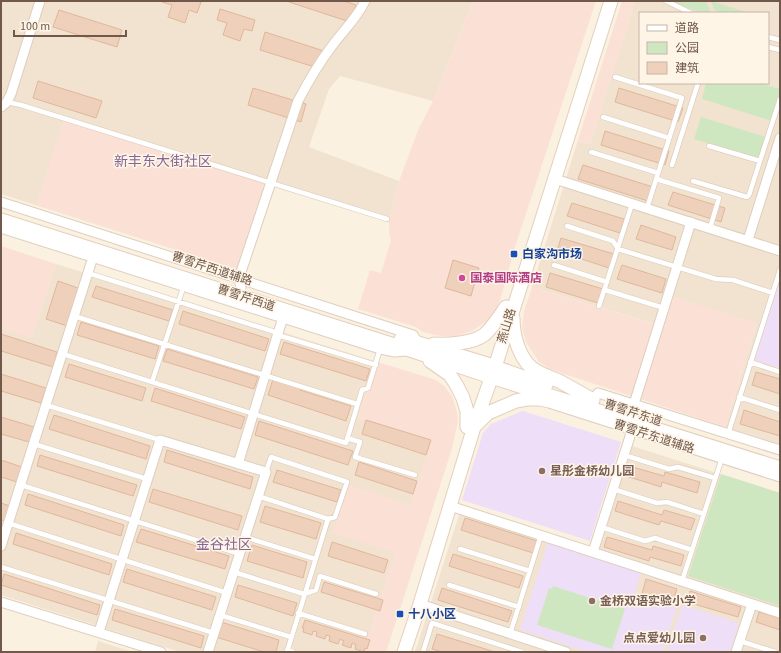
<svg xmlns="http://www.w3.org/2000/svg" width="781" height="653" font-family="'Source Sans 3','Noto Sans SC',sans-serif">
  <rect width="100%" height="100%" fill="#fbf1e1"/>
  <!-- residential -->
  <path fill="#f2e3d0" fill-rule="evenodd" d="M1 1H473L433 101 340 76 329 89 309 147 399 181 389 221 274 185 246 272 1 194Z
    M635 1H780V444L725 427 757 323 662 326 532 287 578 140 590 144ZM640 13H768V83H640Z
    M56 264 86 273 1 537V328L32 337Z
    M90 272 378 362 358 418 452 448 386 652H180L1 595V554Z
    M629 445 780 493V652H415L460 512 594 554Z
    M98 641 133 652H95Z"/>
  <!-- commercial -->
  <path fill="#fbe1d5" d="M473 1H596L515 247 499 304 491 318 472 331 456 336H440L423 332 416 327 358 309 370 270 381 273 391 240 389 232V221L399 181 419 128 433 101Z
    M622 1H635L590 144 578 140Z
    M64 118 274 185 246 272 36 205Z
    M1 246 56 264 32 338 1 328Z
    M532 287 661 326 671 296 757 323 725 427 549 369 539 362 526 342 522 328 524 311Z
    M378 362 436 380 444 386 452 396 457 412 458 421 452 448 386 652H363L395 553 333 533 349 485 410 505 431 442 358 418Z"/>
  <!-- education -->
  <path fill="#eedef7" d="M780 280V368L755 360Z
    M523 411 621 442 590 541 462 500 483 433 491 424Z
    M548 542 641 572 635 594 677 607 663 652H627L622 651V652H588L520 630Z
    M682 605 739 623 730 652H667Z"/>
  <!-- green -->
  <path fill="#cfe7c1" d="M669 1H707V5L710 9 709 13H702Z
    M711 1 749 13H723L714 10Z
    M706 83H759L780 89V94L772 121 702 99Z
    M701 117 766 137 759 158 694 139Z
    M721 474 780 493V606L688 576Z
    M553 586 602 602 603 599 617 604 625 609 612 649 537 625 549 588 552 589Z"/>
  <!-- building -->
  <path fill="#efd0ba" stroke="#e0b79c" d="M162 1H197L201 2 197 13 189 10 185 23 168 17 172 5 162 2Z
    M289 1H344L356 5 350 22 289 2Z
    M220 9 255 20 252 31 244 29 240 41 223 35 227 23 217 20Z
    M59 10 122 30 117 47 53 27Z
    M265 32 327 52 321 69 260 50Z
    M38 81 102 101 96 118 33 98Z
    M253 88 306 104 301 122 248 105Z
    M619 88 683 108 678 122 615 102Z
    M605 131 669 151 665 165 601 145Z
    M583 165 653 187 648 201 578 179Z
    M673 192 725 208 721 222 668 205Z
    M572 203 624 219 620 233 567 216Z
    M641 225 676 237 672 250 636 239Z
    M561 238 614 254 609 268 557 251Z
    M453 260 479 268 471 296 445 288Z
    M622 265 666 279 662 293 617 279Z
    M550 273 603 289 598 303 546 287Z
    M58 281 78 288 67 326 46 319Z
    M96 286 173 310 169 321 92 297Z
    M183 311 269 339 265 351 179 324Z
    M81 322 159 346 155 359 77 335Z
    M1 334 57 352 53 367 1 351Z
    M284 342 370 369 366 381 280 354Z
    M167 349 258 377 254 389 163 361Z
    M69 364 146 388 142 401 65 377Z
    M756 372 780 379V394L752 385Z
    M1 374 46 388 41 403 1 391Z
    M273 379 301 388 300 390 351 406 346 421 268 395Z
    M155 388 245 417 241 429 151 401Z
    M744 410 780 422V436L740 424Z
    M54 415 150 446 146 459 49 429Z
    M1 417 34 427 29 442 1 434Z
    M366 420 431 440 426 455 362 434Z
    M259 421 353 451 348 465 255 435Z
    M167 450 253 477 250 489 164 462Z
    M40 455 137 485 133 496 37 466Z
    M1 460 22 467 17 482 1 477Z
    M359 462 417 481 413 494 355 475Z
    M629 466 664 476 665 472 700 482 697 493 662 482 661 487 626 476Z
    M277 470 341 490 337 502 273 482Z
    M153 489 242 516 238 530 149 502Z
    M28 494 124 525 121 536 25 505Z
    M618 501 662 515 664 510 695 519 691 530 661 521 659 525 615 511Z
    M1 503 10 506 5 521 1 520Z
    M265 506 321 523 316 539 260 522Z
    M465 518 537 541 533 553 461 530Z
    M141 529 229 556 225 569 136 542Z
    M16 533 112 564 109 575 13 544Z
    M607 537 652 550 653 546 684 555 681 566 650 557 649 561 604 547Z
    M332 542 388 560 384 573 328 556Z
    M252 545 307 562 303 578 247 561Z
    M453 554 523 576 519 588 449 566Z
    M127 569 216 597 212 610 123 582Z
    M4 574 100 605 97 615 1 585Z
    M646 579 677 589 672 604 642 594Z
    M324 582 383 600 380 611 321 592Z
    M238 585 297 603 293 616 235 597Z
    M442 588 512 611 508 622 438 600Z
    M690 591 741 607 738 617 687 602Z
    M115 609 204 636 201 648 112 620Z
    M759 612 780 618V630L756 622Z
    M305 620 370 640 367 649 365 648 364 652 355 649 356 645 352 643 351 648 342 645 344 641 340 639 338 644 329 641 330 636 326 635 325 639 316 636 317 632 313 631 312 635 303 632 304 628H302Z
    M221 622 279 640 276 652H264L216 637Z
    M437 634 495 652H442L432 649Z"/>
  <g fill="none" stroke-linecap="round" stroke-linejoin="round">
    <!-- service casing -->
    <g stroke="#decebe" stroke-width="6">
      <path id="service" d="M666 1 691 13
        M768 37 780 40
        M768 47 780 50
        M615 77 682 98 647 208
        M7 102 21 105 387 219
        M603 117 669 138
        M709 146 760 161
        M591 152 658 173
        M672 165 698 83
        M656 179 719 198 710 228
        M693 181 747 197 749 195 780 99
        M567 226 613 241 618 249 716 279 733 280 773 293
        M554 265 607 282
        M88 273 278 333
        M605 290 664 308
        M599 306 632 204
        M74 316 357 404
        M278 335 376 365
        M63 354 346 443 362 390 368 388 380 349
        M750 362 780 372
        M152 382 182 291
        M739 397 780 410
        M46 405 160 440
        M728 434 780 270
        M347 438 360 442 355 457 415 475
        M34 444 147 479
        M624 455 669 469 678 467 715 478
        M266 472 271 457 347 482 335 517 328 519
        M21 485 240 554
        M613 489 657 503 667 502 704 514
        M258 496 328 519 287 652
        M8 523 227 593
        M601 527 645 541 655 538 692 550
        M245 537 315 559
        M460 549 530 571
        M1 567 214 633
        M234 572 304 594 316 590 320 576 376 594
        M682 581 722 458
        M449 585 519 607
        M298 613 365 634
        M220 615 291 637
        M510 634 541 535
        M740 641 775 652
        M287 650 293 652
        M423 652 432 623 522 652"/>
    </g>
    <!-- minor casing -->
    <g stroke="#decebe" stroke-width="11">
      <path id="minor" d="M1 107 7 102 11 94 40 1
        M555 179 780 251
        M1 202 413 335 418 343
        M1 228 380 349 395 352 405 351
        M748 240 780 138
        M241 288 239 278 298 101C308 82 319 63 332 46 343 31 357 18 365 1
        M593 400 598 393 780 450
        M540 401 549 403 780 477
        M634 404 691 222
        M238 464 278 333 283 318V312
        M450 506 780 613
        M1 546 93 257
        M593 552 632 430
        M1 602 161 652
        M420 604 566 652
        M99 632 160 440 266 472 208 652
        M736 652 752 604"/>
    </g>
    <!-- secondary casing -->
    <g stroke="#e3cfbc" stroke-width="15">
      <path id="secondary" d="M1 220 413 351 491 377 780 468
        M513 318C513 337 520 363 538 372 545 376 553 378 561 382 572 388 582 394 593 400
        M401 339 411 342 418 343 487 364 495 367 546 385
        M434 344C448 345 473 343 484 335 493 327 499 317 506 307
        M430 361 450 375 457 386 463 398 467 411V427
        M475 426 488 413 516 401 527 399H547
        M404 652 420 604 474 427 495 367 611 1"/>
    </g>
    <!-- service -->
    <use href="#service" stroke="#fff" stroke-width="4.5"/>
    <!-- minor -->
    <use href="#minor" stroke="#fff" stroke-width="9"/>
    <!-- secondary -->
    <use href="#secondary" stroke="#fff" stroke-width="13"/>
  </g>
  <!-- markers -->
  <g fill="#1a4fb4" stroke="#fef5e7" stroke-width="1.5">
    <rect x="510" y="250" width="8" height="8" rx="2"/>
    <rect x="396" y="610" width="8" height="8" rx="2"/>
  </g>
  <circle fill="#d1479c" stroke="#fef5e7" stroke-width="1.5" cx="462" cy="278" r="4"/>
  <g fill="#8d6e63" stroke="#fef5e7" stroke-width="1.5">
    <circle cx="542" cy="471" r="4"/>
    <circle cx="592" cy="601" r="4"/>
    <circle cx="703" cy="638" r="4"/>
  </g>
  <g text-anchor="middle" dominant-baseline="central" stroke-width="3" stroke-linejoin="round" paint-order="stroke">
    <!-- transit labels -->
    <g font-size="12" font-weight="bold" fill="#164399" stroke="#fef5e7" text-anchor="start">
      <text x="522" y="254">白家沟市场</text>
      <text x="408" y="614">十八小区</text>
    </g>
    <!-- street labels -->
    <g font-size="12" fill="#70584a" stroke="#fef5e7">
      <text transform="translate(212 269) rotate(18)">曹雪芹西道辅路</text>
      <text transform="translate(246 298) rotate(18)">曹雪芹西道</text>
      <text transform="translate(507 326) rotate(-73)">燕山路</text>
      <text transform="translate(633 413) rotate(18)">曹雪芹东道</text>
      <text transform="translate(654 437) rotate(18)">曹雪芹东道辅路</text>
    </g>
    <!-- hotel labels -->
    <g font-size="12" font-weight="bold" fill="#b23c85" stroke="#fef5e7" text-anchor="start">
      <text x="470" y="278">国泰国际酒店</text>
    </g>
    <!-- education labels -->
    <g font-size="12" font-weight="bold" fill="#785e54" stroke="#fef5e7" text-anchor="start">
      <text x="550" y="471">星彤金桥幼儿园</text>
      <text x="600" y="601">金桥双语实验小学</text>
      <text x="695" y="638" text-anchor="end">点点爱幼儿园</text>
    </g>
    <!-- quarter labels -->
    <g font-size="14" fill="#856594" stroke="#fef5e7">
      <text x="163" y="162">新丰东大街社区</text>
      <text x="224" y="545">金谷社区</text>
    </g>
  </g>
  <!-- border -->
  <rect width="781" height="653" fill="none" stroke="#70584a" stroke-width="4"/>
  <!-- legend -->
  <rect x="639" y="12" width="130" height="72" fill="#fef5e7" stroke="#c5b6a8"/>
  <rect x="647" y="25" width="20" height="6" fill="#ffffff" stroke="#c5b6a8"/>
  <text x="675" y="32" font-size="12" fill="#70584a">道路</text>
  <rect x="647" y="42" width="20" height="12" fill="#cfe7c1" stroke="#c5b6a8"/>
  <text x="675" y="52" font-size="12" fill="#70584a">公园</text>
  <rect x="647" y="62" width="20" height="12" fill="#efd0ba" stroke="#c5b6a8"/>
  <text x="675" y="72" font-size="12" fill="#70584a">建筑</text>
  <!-- scale -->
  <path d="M14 30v6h112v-6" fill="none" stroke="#70584a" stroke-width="2"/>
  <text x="20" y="30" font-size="12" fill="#70584a" stroke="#fef5e7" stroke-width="3" paint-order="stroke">100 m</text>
</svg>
